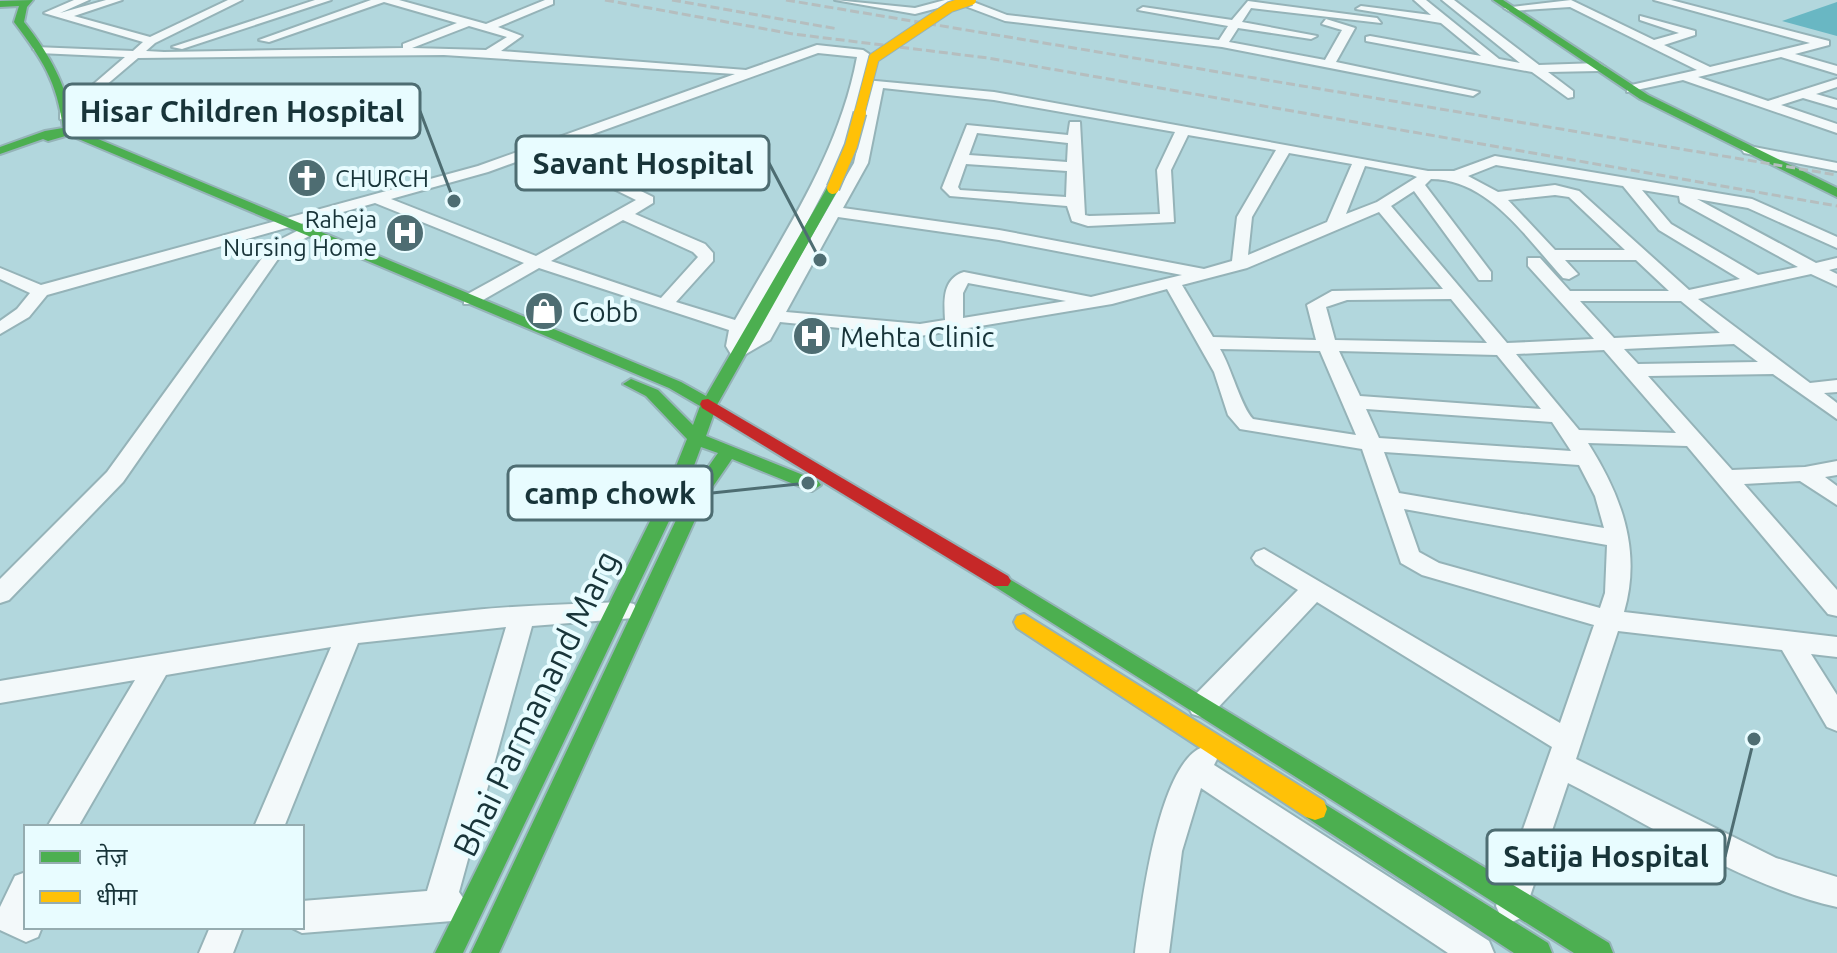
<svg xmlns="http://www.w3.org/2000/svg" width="1837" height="953" font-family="Ubuntu,'Noto Sans Devanagari',sans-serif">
  <rect width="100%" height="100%" fill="#b2d7dd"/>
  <!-- water -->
  <path fill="#69b7c3" d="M1837 2V36L1782 21Z"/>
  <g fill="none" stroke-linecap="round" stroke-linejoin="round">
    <!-- street casing -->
    <g stroke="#95b3b8" stroke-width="4">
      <path id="street" d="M74 0H89L60 13 106 0H122L74 16 150 37 228 0H242L155 43 146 51 164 52 403 48V44L457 23 384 2 269 42 259 40 371 0H399L486 24 545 0H553V4L498 27 522 36 501 51 746 70 817 45 863 50 869 54 865 80 994 92 1428 171H1454L1495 156 1752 199 1837 237V248L1748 208 1697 199 1816 263 1837 258V268L1829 270 1837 274V286L1811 274 1698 299 1810 383 1837 380V392L1824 393 1837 403V419L1773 374 1648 376 1732 470 1805 467 1837 461V475L1825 477 1837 486V505L1800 481 1744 484 1837 590V616L1828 614 1687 446 1588 443C1621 495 1642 550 1624 612L1837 637V657L1811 654 1837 695V731L1827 727 1782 650 1618 631 1576 759 1776 858 1837 877V907C1748 888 1650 825 1568 783L1523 917 1512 922 1501 917 1496 906 1552 747 1317 602 1212 714 1202 717 1192 714 1188 706 1192 698 1298 590 1256 564 1252 558 1256 552 1264 549 1560 723 1594 625 1422 575 1401 563 1362 449 1240 429 1228 415 1214 372 1167 289 1112 304 920 336 780 322 770 340 739 358 732 356 726 346 729 330 539 268 476 304H464V296L524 263 375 203 47 295 29 317 0 334V321L17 309 30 293 0 279V268L41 285 478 166 735 74 444 55 138 58 65 120 60 119V113L125 57 39 53 33 49 35 47 133 51 143 42 44 13ZM469 26 507 37 486 50 412 48ZM818 53 857 57C839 154 783 235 735 320L676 302 713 261V253L705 244 635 214 653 203V197L554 148ZM863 88H871L854 163 756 333 745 340 840 160ZM883 88 994 100 1175 132 1157 170 1160 214 1089 216 1085 215 1080 122H1070L1068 135 967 125 942 188 950 196 1067 206 1072 221 1088 226 1174 222 1171 170 1188 135 1276 150 1237 217 1232 261 1204 269 999 230 843 208 868 163ZM977 133 1068 143 1067 162 969 155ZM541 153 636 200 536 256 391 199 488 172ZM1289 153 1352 164 1327 222 1248 255 1252 217ZM966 164 1067 171 1066 197 960 190 958 187ZM1496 165 1623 186 1659 230 1740 279 1689 290 1579 191 1555 185 1498 192 1468 176ZM1365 166 1412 175 1417 177 1377 202 1346 214ZM1431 179C1489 179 1527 239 1563 278L1569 279 1578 274 1565 260H1636L1669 291H1570L1540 258H1528V266L1594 339 1507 343 1391 206 1414 191 1479 280H1491V272L1425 185ZM1642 190 1679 196 1680 202 1798 267 1758 275 1671 224ZM1555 195 1569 197 1625 250H1555L1508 200ZM1379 212 1443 289 1332 291 1307 305 1316 340 1213 337 1182 285 1247 268ZM838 217 999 240 1182 275 1091 297 964 272C942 279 944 301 945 320L920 324 786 312ZM623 220 693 252 698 257 661 298 551 261ZM968 283 1066 301 963 318V293ZM1451 299 1487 343 1335 340 1326 307 1347 300ZM1580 301H1681L1720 333 1614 338ZM1734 344 1758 362 1638 364 1624 349ZM1220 349 1320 351 1356 435 1253 419C1241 407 1231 367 1220 349ZM1604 350 1676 433 1579 430 1516 354ZM1339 351 1497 355 1541 409 1360 396ZM1366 409 1552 422 1571 451 1379 438ZM1384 452 1579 465 1595 496 1604 528 1399 493ZM1404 509 1607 545 1605 593 1600 608 1439 563 1419 552Z
        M315 0H331L182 49 172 47Z
        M835 0 915 8 945 0H968L1007 15 1219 40 1228 26 1138 10 1143 7 1232 20 1248 1 1377 18 1381 23 1251 8 1242 22 1317 36 1311 39 1238 28 1229 42 1325 60 1342 30 1322 24 1326 19 1355 28 1336 62 1479 92 1473 96 1222 47 1005 21 957 3 915 14Z
        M1414 0H1426L1499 59 1520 63 1442 0H1454L1539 65 1599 63 1605 67 1599 71 1548 72 1573 91V97L1568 98 1532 72 1366 41V37L1370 36 1481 56 1441 23 1356 9 1361 6 1431 15Z
        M1571 0 1654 40 1679 33 1640 20V16L1695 31V35L1664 45 1710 67 1810 43 1654 0H1671L1829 41V45L1795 54 1837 66V74L1781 57 1698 77 1768 101 1837 79V87L1816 94 1837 100V108L1803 98 1781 105 1837 124V133L1683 80 1627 92V86L1697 70 1570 7 1509 11 1504 8Z
        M1749 146 1837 163V171L1744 153 1742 150Z
        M307 226 313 228V234L285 249 123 482 9 600 0 603V579L107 472 273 243Z
        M625 602 634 604 638 611 634 618 532 626 459 892 468 905 463 916 452 921 302 933 290 927H302V901L427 891 506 627 358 643 284 827H254L331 647 166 675 78 827H47L135 680 0 703V681C158 655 315 626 474 610 524 605 575 604 625 602Z
        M1203 747 1213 750 1217 759 1214 765 1489 941 1494 953H1448L1201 788 1182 851 1169 953H1135C1141 908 1158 763 1203 747Z
        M26 872V927H42L38 937 26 942 0 930V907L15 876Z
        M210 927H243L233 953H199Z"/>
    </g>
    <!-- fast casing -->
    <g stroke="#95b3b8" stroke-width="4">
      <path id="fast" d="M33 0 27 7 24 22C51 56 67 86 74 129L681 382 706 396 827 188 833 184 839 188 717 405 706 436 818 481 821 485 812 491 806 489 732 459 705 498 499 953H471L687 497 718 453 701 447 689 479 463 953H435L671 479 687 439 646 396 623 384 631 379 658 390 693 425 700 406 669 388 69 135 48 141 43 139 0 154V147L45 131 63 128C57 81 42 59 14 22L19 6 0 7V1Z
        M1493 0H1503L1648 95 1837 188V197L1640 99Z
        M1001 574 1609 943 1613 953H1574L994 586 991 581 994 576Z
        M1315 798 1548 943 1552 953H1514L1306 817 1303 809 1306 801Z"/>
    </g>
    <!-- slow casing -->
    <g stroke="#95b3b8" stroke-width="4">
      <path id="slow" d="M1024 614 1324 801 1327 809 1324 817 1315 820 1306 817 1017 628 1014 622 1017 616Z"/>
    </g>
    <!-- jam casing -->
    <g stroke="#95b3b8" stroke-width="4">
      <path id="jam" d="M708 399 1008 576 1011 581 1008 586H994L702 408 700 404 702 400Z"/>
    </g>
    <!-- street -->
    <use href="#street" fill="#f3f9fa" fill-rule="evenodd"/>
    <!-- fast -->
    <use href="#fast" fill="#4caf50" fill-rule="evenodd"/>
    <!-- slow -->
    <use href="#slow" fill="#ffc107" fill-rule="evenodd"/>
    <!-- jam -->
    <use href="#jam" fill="#c62828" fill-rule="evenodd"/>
    <!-- rail -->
    <path stroke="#b5bebf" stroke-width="3" stroke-dasharray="9 4" stroke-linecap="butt" d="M605 0 793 34 988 58 1837 206
      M672 0 838 29
      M786 0 1837 175"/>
    <!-- slow-bridge-far1 casing -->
    <g stroke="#95b3b8" stroke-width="12" stroke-linecap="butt">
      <path id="slow-bridge-far1" d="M859 115 874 58 950 7 971 0"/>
    </g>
    <!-- slow-bridge casing -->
    <g stroke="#95b3b8" stroke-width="15" stroke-linecap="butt">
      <path id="slow-bridge" d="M833 188 851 146 860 113"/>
    </g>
    <!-- slow-bridge-far1 -->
    <use href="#slow-bridge-far1" stroke="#ffc107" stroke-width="10"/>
    <!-- slow-bridge -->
    <use href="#slow-bridge" stroke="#ffc107" stroke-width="12"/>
  </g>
  <!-- icons -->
  <defs>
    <g id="church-disc" transform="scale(2)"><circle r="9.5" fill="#4e6d72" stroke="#e8fcff"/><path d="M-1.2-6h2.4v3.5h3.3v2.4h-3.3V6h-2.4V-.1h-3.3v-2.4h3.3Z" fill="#fff"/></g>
    <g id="hospital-disc" transform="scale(2)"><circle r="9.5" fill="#4e6d72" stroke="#e8fcff"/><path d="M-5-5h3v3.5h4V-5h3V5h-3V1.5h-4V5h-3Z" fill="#fff"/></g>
    <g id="shop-disc" transform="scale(2)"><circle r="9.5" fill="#4e6d72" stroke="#e8fcff"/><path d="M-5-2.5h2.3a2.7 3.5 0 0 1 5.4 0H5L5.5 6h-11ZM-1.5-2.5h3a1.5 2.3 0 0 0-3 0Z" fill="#fff"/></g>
  </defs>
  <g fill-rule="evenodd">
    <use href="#church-disc" x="307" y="178"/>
    <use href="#hospital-disc" x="405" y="233"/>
    <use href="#shop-disc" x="544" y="311"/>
    <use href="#hospital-disc" x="812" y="336"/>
  </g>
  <g text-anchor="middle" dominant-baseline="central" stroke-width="8" stroke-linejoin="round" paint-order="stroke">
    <!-- far-poi labels -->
    <g font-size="24" fill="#183439" stroke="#e8fcff" text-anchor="start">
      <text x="335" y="178">CHURCH</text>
      <text x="377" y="219" text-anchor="end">Raheja<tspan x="377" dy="28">Nursing Home</tspan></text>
    </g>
    <!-- poi labels -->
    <g font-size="28" fill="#183439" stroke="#e8fcff" text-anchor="start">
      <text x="572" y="311">Cobb</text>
      <text x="840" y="336">Mehta Clinic</text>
    </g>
    <!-- near-street labels -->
    <g font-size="34" fill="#183439" stroke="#e8fcff">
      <text transform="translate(535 703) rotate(-64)">Bhai Parmanand Marg</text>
    </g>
  </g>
  <!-- callouts -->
  <path fill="none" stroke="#4e6d72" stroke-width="3" d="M454 201L420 111M820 260L769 163M808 483L712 493M1754 739L1725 857"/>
  <g fill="#4e6d72" stroke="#e8fcff" stroke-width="3">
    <circle cx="454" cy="201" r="8"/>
    <circle cx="820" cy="260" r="8"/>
    <circle cx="808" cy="483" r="8"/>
    <circle cx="1754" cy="739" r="8"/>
  </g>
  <g fill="#e8fcff" stroke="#4e6d72" stroke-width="3">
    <rect x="64" y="84" width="356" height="54" rx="8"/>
    <rect x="516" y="136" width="253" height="54" rx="8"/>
    <rect x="508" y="466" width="204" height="54" rx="8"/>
    <rect x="1487" y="830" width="238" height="54" rx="8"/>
  </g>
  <g font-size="30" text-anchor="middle" font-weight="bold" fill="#183439">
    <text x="242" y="122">Hisar Children Hospital</text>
    <text x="643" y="174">Savant Hospital</text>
    <text x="610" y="504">camp chowk</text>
    <text x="1606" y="867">Satija Hospital</text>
  </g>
  <!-- legend -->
  <rect x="24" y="825" width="280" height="104" fill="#e8fcff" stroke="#95acb0" stroke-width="2"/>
  <rect x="40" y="851" width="40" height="12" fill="#4caf50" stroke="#95acb0" stroke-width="2"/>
  <text x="96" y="865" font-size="24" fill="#183439">तेज़</text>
  <rect x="40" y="891" width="40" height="12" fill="#ffc107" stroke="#95acb0" stroke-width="2"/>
  <text x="96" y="905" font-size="24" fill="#183439">धीमा</text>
</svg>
